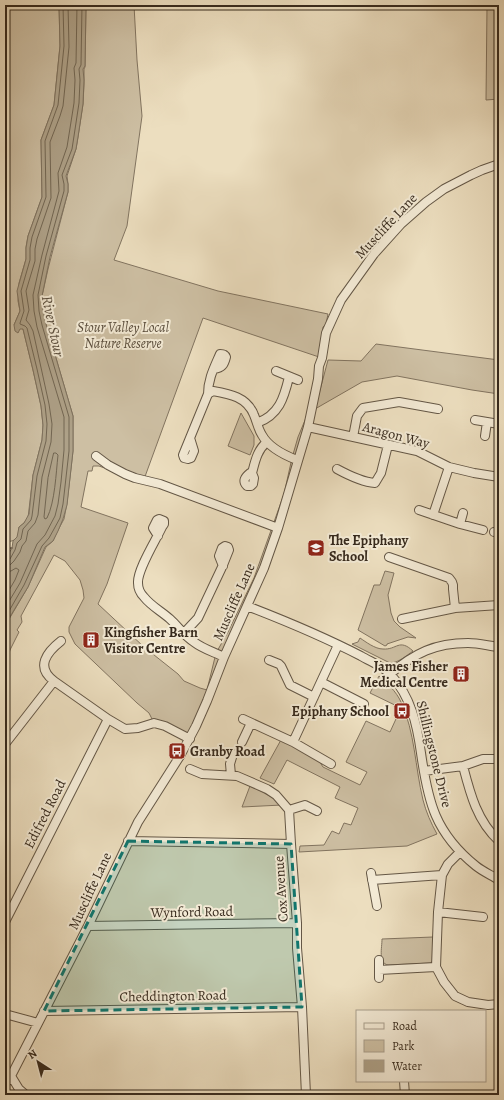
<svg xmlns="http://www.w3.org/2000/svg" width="504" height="1100" font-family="Alegreya,serif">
  <rect width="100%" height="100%" fill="#ecdebf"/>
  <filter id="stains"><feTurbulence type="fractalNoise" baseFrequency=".005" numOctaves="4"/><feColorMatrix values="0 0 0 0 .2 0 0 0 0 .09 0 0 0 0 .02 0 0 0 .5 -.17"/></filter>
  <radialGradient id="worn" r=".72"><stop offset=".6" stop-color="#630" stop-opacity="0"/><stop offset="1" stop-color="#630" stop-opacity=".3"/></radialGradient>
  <!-- green -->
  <path fill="#cdbfa3" stroke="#827460" d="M5 5H59L60 46 54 105 41 140 42 197 28 236 26 247V259L19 283 18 301 20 311 14 325 23 329 33 370 41 406 43 425 42 440 33 475 28 518 24 523 19 527C19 539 16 541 5 542Z
    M86 5H134L137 60 142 116 127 226 114 260 218 291 328 314 326 324 323 327 319 357 203 318 143 482 99 466H93L92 471H88L81 507 128 523 107 584 98 604 144 647 178 674 184 681 200 688 207 690 216 653 228 632 254 578 284 494 292 458 298 437 313 401 278 528 190 739 154 723 149 713 137 703 75 644 69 632V627L84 598 83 590 80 580 65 561 54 555 21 616 22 622 17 630 19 632 10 650 5 668V626L28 587 46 547 53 541 57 532 64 519 67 503 73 451V416L46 324 43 310 42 296 48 269 68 192V184L67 176 76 149 78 137 83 104 84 84V69L85 67Z
    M440 5H499V99L486 100 487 7Z
    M376 344 499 360V394L472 390 397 376 362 382 315 409 328 360 361 361Z
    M241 413 254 436V445L250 455 228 446Z
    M385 571 394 573 388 595 391 613 394 621 400 627 416 638 408 637 387 644V645L385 646 358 630 374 585H380Z
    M360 638C366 642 375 649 383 649 397 650 399 638 413 651 406 656 398 663 390 663L352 644 358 642Z
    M379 676C387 683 396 691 401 702 415 732 415 767 423 800 426 812 431 823 437 834L407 846 299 852 300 846 324 845 332 831 339 834 344 823 351 825 358 808 335 798 340 787 287 760 274 784 260 778 282 738 316 756 323 767 360 785 367 772 346 762 366 721 390 732 401 708 370 693Z
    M250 786 274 798 282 805 242 807Z
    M433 937V960L431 963 388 965C378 963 382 948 382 939Z"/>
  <!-- water -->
  <path fill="#aea188" stroke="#7e715d" d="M59 5H86L85 66 83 69 84 80 83 104 78 137 76 149 66 176 68 184V192L50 257 42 296 43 310 46 324 73 416V451L67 505 63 519 58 531 53 541 45 547 28 587 5 625V560L12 548 13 541 17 537 19 527 24 523 29 514 33 475 42 440 43 425 41 406 33 370 23 329H20L18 333 15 331 14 325 20 311 17 291 26 259V248L28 236 42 197 41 140 54 105 60 46Z"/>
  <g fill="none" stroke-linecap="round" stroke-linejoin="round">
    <!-- shore -->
    <path stroke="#726652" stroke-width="1" d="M54 453H56L58 455C56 473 55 502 47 518L45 519 44 517 48 478Z
      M5 561H8L10 559 15 550 17 543 21 539 23 529 31 520 32 516 37 476 46 441 47 424 45 405 37 369 27 328 25 326 20 324V323L24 311 21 291 30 260V248L32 237 46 197 45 141 58 105 64 46 63 5
      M5 566 10 565 14 561 20 552 22 546 26 541 28 531 35 523 38 515 42 477 51 442 52 424 49 404 33 331 30 325 26 320 29 310 26 291 35 261V249L37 239 51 198 50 142 60 116 63 106 69 47 68 5
      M5 572 11 571 16 568 19 570 15 580 5 597
      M5 608 20 583 37 544 45 535 55 516 58 504 61 482 64 450V417L37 327 34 311 33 295 42 255 59 191 58 173 67 147 74 103 75 80 74 68 76 63 77 5
      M5 618 24 585 42 546 49 538 54 529 60 518 63 504 69 451V417L42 325 39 311 38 295 46 256 64 191V184L62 175 72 149 74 136 79 103 80 80 79 69 81 65 82 5"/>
    <!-- stream -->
    <path stroke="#7e715d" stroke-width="2" d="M5 549 12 548"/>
    <!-- minor casing -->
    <g stroke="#645746" stroke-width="10">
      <path id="minor" d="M276 371 298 380
        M208 394C208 379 214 368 220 354 223 354 225 354 226 357 224 365 222 368 214 369
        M475 420 499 424
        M257 423C279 415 284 398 289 377
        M308 427 417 451 449 467 474 473 499 477
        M485 436 487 422
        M353 437 357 416 363 408 399 402 438 409
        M190 438 194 451 191 458 188 459 184 458 183 455 208 394 213 391C230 394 247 397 254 415 257 422 258 429 262 435 269 448 284 455 297 460
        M96 456 108 465 125 474 135 478 160 484 278 528
        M337 469C348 475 362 482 375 483L381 473 388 445
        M252 473 254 478 253 484 251 486H247C242 481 245 477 250 473H252C255 462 257 450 267 442
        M419 510 460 524 483 530
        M433 515 449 467
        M460 524 463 513
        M494 532H499
        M158 536 153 528 157 520 159 519 164 521V524L162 527C156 540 137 570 138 583 138 588 140 593 144 597 151 606 161 611 170 619 178 626 184 636 194 642 203 649 214 652 224 657
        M389 557 449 578 452 582 453 585V589L455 608
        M247 606C286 621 324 637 361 656 371 662 383 666 391 675 411 697 417 724 421 753 428 802 435 833 476 866 482 871 491 875 499 880
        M402 619 455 608 499 605
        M184 633 198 618 223 565 229 550 228 547 225 546 222 548 219 556 223 566
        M269 660 279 664 281 666 290 685 314 697
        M390 674C415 653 435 643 468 643 479 643 489 646 499 647
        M54 681C35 667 47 652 61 641
        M321 682 364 704
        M243 719 293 742 331 764
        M242 742 251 723
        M293 742 338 645
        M5 744 54 681 108 719 125 729 138 728 154 723 165 726 190 739
        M463 766C470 793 477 821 499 841
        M190 769 202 774 237 776 267 789 276 795 289 810 291 844
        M424 771 463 766 483 759H499
        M231 775 230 764 233 754
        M289 810 305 805 317 811
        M128 841 291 844 297 923V948L302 1007 306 1095
        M460 852 448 864 442 875 438 912 436 967 444 982 455 996 468 1002 488 1005 499 1004
        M371 873 377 906
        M372 880 442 875
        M438 912 483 917
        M5 922 108 719
        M88 926 297 923
        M379 960V978
        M379 970 436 967
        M44 1011 302 1007
        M5 1014 38 1023
        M11 1076 19 1089 26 1095
        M404 1081 405 1095
        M5 1084 11 1076 88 926 138 822 180 756 196 726 207 701 224 657 264 568 278 528 308 427 318 379 319 366 322 358 326 333 341 300 374 254 401 224 426 202 444 189 471 175 482 170 499 164"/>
    </g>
    <!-- minor -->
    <use href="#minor" stroke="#f3ead5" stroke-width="8"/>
  </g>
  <!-- marked area -->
  <path fill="#0f766e" fill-opacity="0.2" stroke="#0f766e" stroke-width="3" stroke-dasharray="8 5" stroke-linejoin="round" d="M128 841 291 844 302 1007 44 1011Z"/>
  <!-- icons -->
  <defs>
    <g id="school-square" transform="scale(0.9)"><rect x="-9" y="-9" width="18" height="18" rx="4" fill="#8f2418" stroke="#f3ead5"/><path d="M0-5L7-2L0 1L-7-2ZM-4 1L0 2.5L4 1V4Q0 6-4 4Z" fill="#fff"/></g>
    <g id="building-square" transform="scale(0.9)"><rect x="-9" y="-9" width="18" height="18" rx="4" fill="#8f2418" stroke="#f3ead5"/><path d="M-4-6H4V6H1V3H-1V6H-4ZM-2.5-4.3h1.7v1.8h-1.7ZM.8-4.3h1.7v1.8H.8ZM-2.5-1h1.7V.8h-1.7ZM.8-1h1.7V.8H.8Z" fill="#fff"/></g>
    <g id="bus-square" transform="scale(0.9)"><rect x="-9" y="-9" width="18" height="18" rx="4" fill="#8f2418" stroke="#f3ead5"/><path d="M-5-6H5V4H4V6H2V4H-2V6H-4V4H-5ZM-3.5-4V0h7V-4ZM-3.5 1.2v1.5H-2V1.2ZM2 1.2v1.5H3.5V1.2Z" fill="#fff"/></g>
  </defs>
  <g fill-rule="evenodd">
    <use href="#school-square" x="316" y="548"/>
    <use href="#building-square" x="91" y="640"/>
    <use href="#building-square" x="461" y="674"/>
    <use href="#bus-square" x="402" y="711"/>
    <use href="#bus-square" x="177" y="751"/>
  </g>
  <g text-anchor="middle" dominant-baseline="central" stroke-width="4" stroke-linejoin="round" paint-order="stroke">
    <!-- street labels -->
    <g font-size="14" fill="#372a1d" stroke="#f3ead5">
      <text transform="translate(386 226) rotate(-47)">Muscliffe Lane</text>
      <text transform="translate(396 435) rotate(15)">Aragon Way</text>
      <text transform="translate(234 602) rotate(-66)">Muscliffe Lane</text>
      <text transform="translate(434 754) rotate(76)">Shillingstone Drive</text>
      <text transform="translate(45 814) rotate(-63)">Edifred Road</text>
      <text transform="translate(281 889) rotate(-94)">Cox Avenue</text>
      <text transform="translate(90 891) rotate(-65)">Muscliffe Lane</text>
      <text transform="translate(192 912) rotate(-1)">Wynford Road</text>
      <text transform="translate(173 996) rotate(-1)">Cheddington Road</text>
    </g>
    <!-- park labels -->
    <g font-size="14" font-style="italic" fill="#5c4f3e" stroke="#f3ead5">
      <text x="123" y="327">Stour Valley Local<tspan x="123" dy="16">Nature Reserve</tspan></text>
    </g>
    <!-- poi labels -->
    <g font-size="14" font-weight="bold" fill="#372a1d" stroke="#f3ead5" text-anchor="start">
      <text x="329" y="540">The Epiphany<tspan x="329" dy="16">School</tspan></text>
      <text x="104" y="632">Kingfisher Barn<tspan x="104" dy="16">Visitor Centre</tspan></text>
      <text x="448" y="666" text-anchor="end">James Fisher<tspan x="448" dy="16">Medical Centre</tspan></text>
      <text x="389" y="711" text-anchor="end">Epiphany School</text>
      <text x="190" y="751">Granby Road</text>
    </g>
    <!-- water labels -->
    <g font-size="15" font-style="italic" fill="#5b4e3d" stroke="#f3ead5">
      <text transform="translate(53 326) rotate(78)">River Stour</text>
    </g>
  </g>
  <!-- margin -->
  <rect width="504" height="1100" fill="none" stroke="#ecdebf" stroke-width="20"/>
  <rect x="6" y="6" width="492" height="1088" fill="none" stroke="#372a1d" stroke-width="2"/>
  <rect x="10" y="10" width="484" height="1080" fill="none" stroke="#372a1d"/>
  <!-- legend -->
  <rect x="356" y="1010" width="130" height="72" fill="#f3ead5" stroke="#a89d8b"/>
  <rect x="364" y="1023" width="20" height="6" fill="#f3ead5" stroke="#a89d8b"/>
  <text x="392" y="1030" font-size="12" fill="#372a1d">Road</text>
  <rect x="364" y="1040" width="20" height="12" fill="#cdbfa3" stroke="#a89d8b"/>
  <text x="392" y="1050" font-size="12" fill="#372a1d">Park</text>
  <rect x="364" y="1060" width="20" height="12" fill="#aea188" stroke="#a89d8b"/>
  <text x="392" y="1070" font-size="12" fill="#372a1d">Water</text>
  <!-- north arrow -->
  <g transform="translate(38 1062) rotate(324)" stroke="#f3ead5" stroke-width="3" paint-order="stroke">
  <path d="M0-3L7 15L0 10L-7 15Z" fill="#372a1d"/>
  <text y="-6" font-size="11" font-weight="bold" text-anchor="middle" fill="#372a1d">N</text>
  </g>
  <rect width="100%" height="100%" filter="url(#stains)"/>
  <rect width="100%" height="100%" fill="url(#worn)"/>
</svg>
